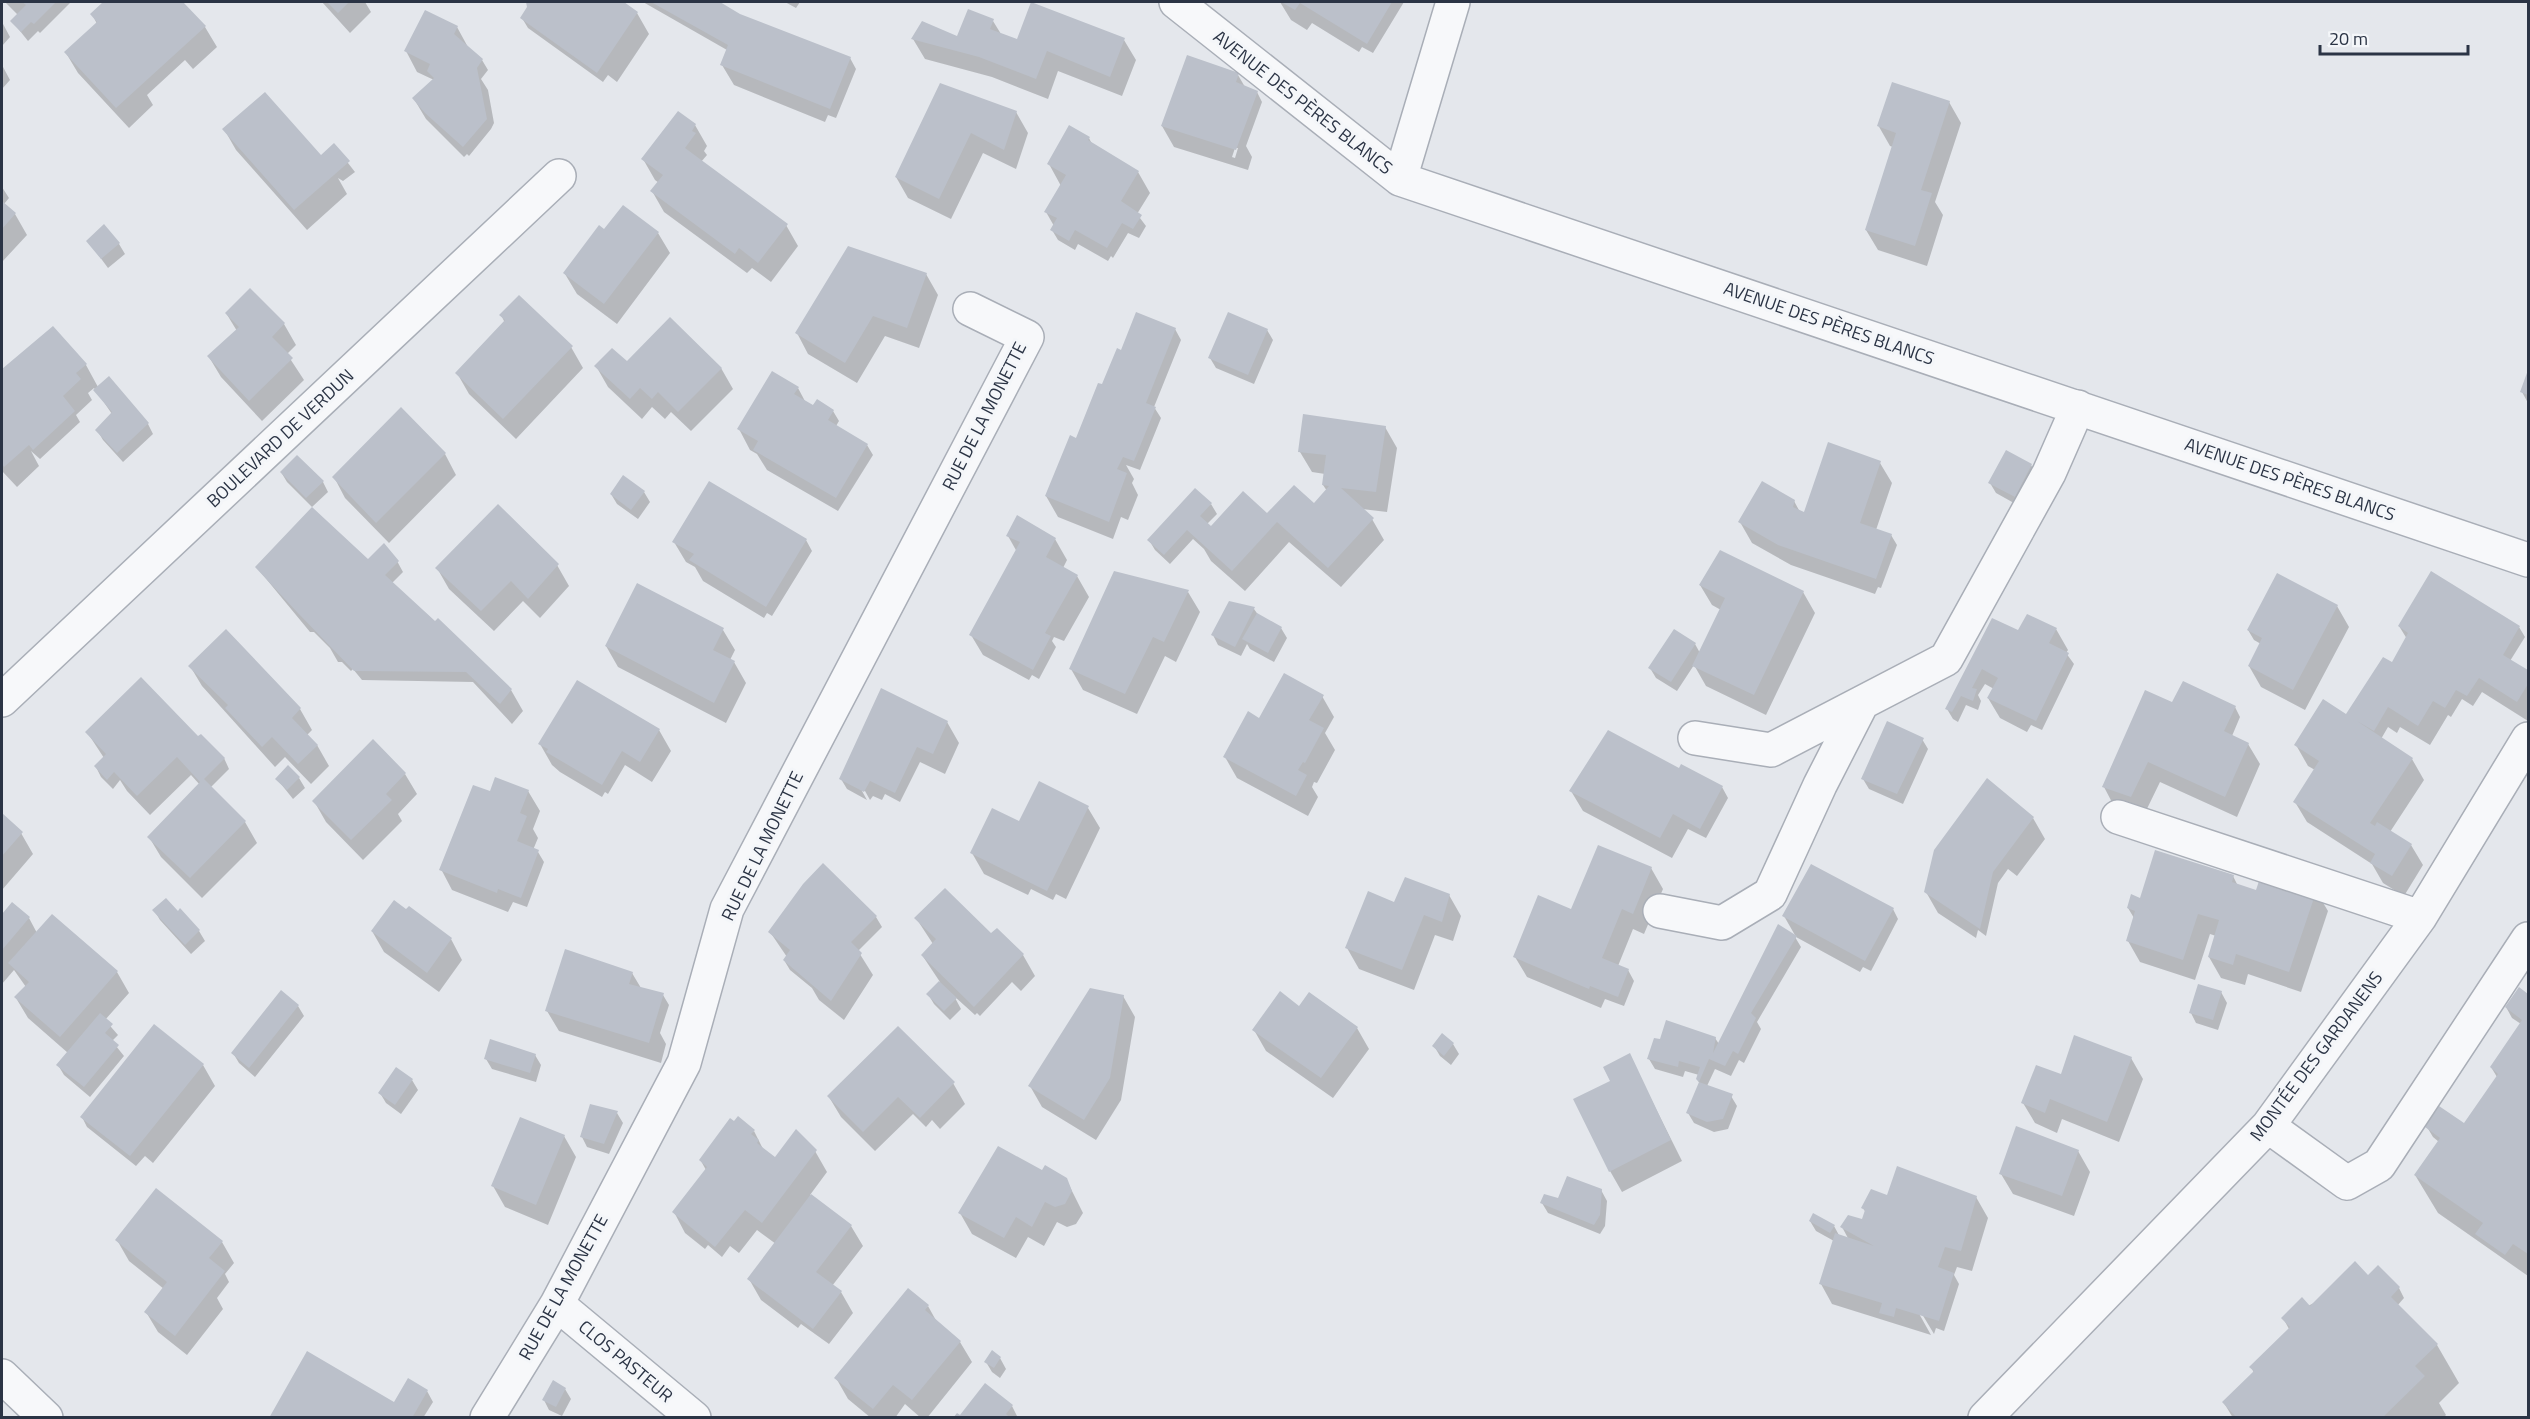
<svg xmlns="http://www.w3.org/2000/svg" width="2530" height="1419" font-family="'Titillium Web',sans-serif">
  <rect width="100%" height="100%" fill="#e4e7ec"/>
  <!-- shadow -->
  <path fill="#0003" fill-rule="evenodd" d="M5 2H71L40 33 38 31 28 41 12 21 18 15Z
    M106 2H181L205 27 217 47 193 69 185 60 147 95 153 105 129 128 78 73 66 53 97 24 92 14Z
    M322 2H365L371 12 350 33Z
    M527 2H621L637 13 649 34 617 82 608 75 603 82 528 28 522 18 529 6Z
    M643 2H717L741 16 850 58 856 69 836 118 828 115 825 122 734 85 722 65 727 50Z
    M785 2H800L796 8Z
    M1280 2H1404L1373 53 1362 47 1359 52 1312 23 1307 30 1291 20Z
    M993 21 1001 34 1018 41 1124 40 1136 60 1122 96 1058 71 1048 99 992 77 925 59 913 39 958 38Z
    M2 22 10 37 2 46Z
    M457 27 469 49 482 60 488 70 481 79 488 90 494 123 491 129 469 156 467 154 464 157 426 119 414 99 434 80 417 72 406 51Z
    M2 65 10 80 2 89Z
    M1238 75 1245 87 1257 92 1262 102 1246 146 1252 157 1248 170 1174 147 1162 126ZM1235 148H1238L1235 158 1232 157Z
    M941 85 1016 112 1028 133 1016 169 983 153 951 219 908 198 896 177Z
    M1949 102 1961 123 1935 202 1943 215 1927 266 1878 250 1866 230 1893 147 1890 146 1878 125Z
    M695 125 707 146 704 151 707 155 701 162 786 225 798 246 771 282 752 268 747 273 664 212 652 191 659 183 655 180 643 159Z
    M224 129 327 161 334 145 355 172 343 181 338 178 347 194 307 230 236 150Z
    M1089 138 1092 144 1138 172 1150 193 1137 214 1146 226 1139 238 1128 233 1113 258 1111 256 1108 261 1078 244 1075 250 1058 240 1052 230 1054 226 1046 212 1061 186 1049 164Z
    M2 187 9 198 4 204 15 214 27 235 2 262Z
    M604 231 658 233 670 253 617 324 577 294 565 274Z
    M88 241 119 244 125 254 108 268Z
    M926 274 938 295 919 348 885 336 857 383 808 354 797 333Z
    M250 290 284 324 296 345 287 354 304 380 262 421 221 377 209 357 237 331 226 313Z
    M501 315 571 347 583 368 516 439 469 394 457 373 505 323Z
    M53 328 86 365 98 387 148 424 153 434 123 462 103 440 97 430 112 414 94 388 88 393 92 400 76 415 80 422 40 459 31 451 39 466 17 487 2 471V371Z
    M1175 329 1181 340 1154 407 1161 418 1140 470 1126 465 1134 479 1132 483 1138 495 1128 520 1121 517 1113 539 1058 517 1046 496 1122 352Z
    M1267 330 1273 340 1254 384 1216 368 1210 358Z
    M627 364 721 368 733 389 691 431 671 412 665 419 652 407 642 419 608 387 596 366Z
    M2528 374V403L2522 392Z
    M798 388 806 403 812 406 818 401 833 411 839 421 836 426 867 445 873 455 838 511 767 470 757 454 750 450 739 429Z
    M1385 427 1397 448 1387 512 1362 509 1372 519 1384 540 1341 587 1289 542 1245 591 1211 561 1204 549 1193 539 1170 564 1155 550 1149 540 1211 504 1217 514 1207 524 1211 528 1314 505 1327 491 1323 485 1325 474 1312 472 1300 452Z
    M2006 452 2031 465 2037 476 2021 507 1996 493 1990 483Z
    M445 454 456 475 389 543 345 498 334 477Z
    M297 457 323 482 328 492 312 507 287 482 281 472Z
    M1880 463 1892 483 1876 530 1891 535 1897 545 1881 588 1878 587 1875 594 1791 565 1752 543 1740 522 1794 501 1800 512 1805 513Z
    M709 483 806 540 812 551 772 616 767 613 764 618 703 581 695 567 686 562 674 542Z
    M644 492 650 502 638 519 617 504 611 494Z
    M1008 536 1055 539 1067 560 1063 568 1077 576 1089 597 1064 641 1054 637 1052 641 1056 647 1039 679 1032 675 1029 680 983 655 971 635 1017 552Z
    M368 561H397L403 572 392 583 511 690 523 711 512 724 473 682 362 680 353 669 351 671 342 662H338L330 648 314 632H310L258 569Z
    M557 565 569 586 540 618 523 601 494 631 449 589 437 568Z
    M2277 575 2337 606 2349 627 2305 710 2261 687 2249 666 2261 644 2254 640 2248 630Z
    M1700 585 1803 592 1815 613 1766 715 1706 686 1694 665 1677 691 1656 678 1650 668 1695 644 1700 653 1721 610 1712 605Z
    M1188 592 1200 612 1176 662 1165 656 1137 714 1083 690 1071 669Z
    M1230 603 1254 609 1259 616 1281 628 1287 638 1274 662 1250 649 1247 644 1241 656 1218 645 1213 635Z
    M2399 626 2519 627 2525 637 2510 661 2528 672V721L2482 692 2473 706 2462 699 2451 717 2448 715 2430 745 2400 727 2397 733 2388 727 2381 739 2412 759 2424 780 2390 832 2411 845 2423 865 2404 896 2383 883 2372 864 2307 822 2295 802 2315 770 2308 766 2296 745 2352 720 2392 664 2407 639Z
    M2056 629 2068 650 2066 653 2074 664 2042 730 2031 725 2027 732 2000 718 1988 698 1994 689 1985 684 1978 695 1981 701 1978 710 1966 705 1958 722 1953 719 1947 709 1971 663 2019 632Z
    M723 630 735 650 730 660 734 662 746 683 726 723 618 667 606 646Z
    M190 666 300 709 312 730 307 735 317 745 329 766 311 784 285 757 275 767 202 686Z
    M1322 696 1334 717 1325 733 1335 750 1317 783 1314 782 1312 787 1318 797 1308 816 1237 778 1225 757 1260 720Z
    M2171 704 2235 707 2240 717 2232 736 2248 744 2260 764 2237 817 2160 782 2143 817 2115 808 2104 787Z
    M947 722 959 743 945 774 920 762 900 802 885 794 882 800 873 796 870 800 865 791H862L867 800 847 789 841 779Z
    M659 730 671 751 652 782 625 765 608 794 605 792 602 797 560 772 552 765 540 744Z
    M87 732 197 737 224 758 229 769 210 788 245 822 257 843 202 898 161 857 149 837 200 785 191 775 150 815 127 791 120 780 113 789 101 777 96 767 104 758Z
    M1922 739 1928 749 1903 804 1869 789 1863 779Z
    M405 774 417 794 398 814 402 821 363 860 326 822 314 801Z
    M299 778 305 788 293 799 277 779Z
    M1039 783 1088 808 1100 828 1066 899 1056 894 1053 900 1031 889 1028 895 984 874 972 853 1020 823Z
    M1722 787 1728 798 1706 838 1688 829 1672 858 1583 811 1571 791Z
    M528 791 540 811 533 829 538 838 533 850 538 852 544 862 527 907 513 902 508 912 452 890 441 869 491 793Z
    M2 815 21 833 33 854 2 890Z
    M2033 818 2045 839 2017 876 2008 869 1998 883 1986 936 1978 930 1976 938 1938 913 1926 892Z
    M823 865 876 917 882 927 858 951 873 975 844 1020 819 1000 812 988 790 970 784 960 787 957 770 932Z
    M1651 868 1663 889 1644 934 1633 929 1618 966 1628 970 1634 981 1624 1006 1605 999 1601 1008 1527 977 1515 957 1571 911Z
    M2233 876 2238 886 2257 892 2316 891 2328 911 2301 992 2248 974 2245 985 2221 978 2209 957 2216 936 2210 934 2195 980 2140 962 2128 941 2134 918 2128 908 2141 900Z
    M1449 895 1461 916 1453 941 1435 935 1414 990 1359 969 1347 948 1395 903Z
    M13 904 29 918 37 933 117 972 129 993 105 1020 118 1035 112 1041 124 1056 90 1097 64 1075 58 1065 68 1053 28 1018 16 998 26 987 14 970 2 984V916Z
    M1893 909 1898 919 1871 971 1863 967 1860 972 1796 937 1784 916Z
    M154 910 177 913 180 911 199 931 205 941 191 954 160 920Z
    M916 918 991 935 997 930 1023 955 1035 976 1021 991 1012 982 980 1016 977 1013 975 1015 954 996 961 1009 950 1020 934 1004 928 994 940 982 922 955 933 944Z
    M372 931 451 939 462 960 439 992 384 952Z
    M1795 937 1801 947 1757 1022 1761 1029 1744 1063 1739 1060 1731 1076 1715 1069 1707 1086 1731 1096 1737 1106 1728 1129 1714 1132 1694 1123 1688 1113 1700 1084 1697 1079 1699 1075 1685 1071 1683 1077 1655 1069 1649 1059 1715 1038 1719 1044Z
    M632 973 641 988 663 995 669 1005 660 1033 666 1044 661 1063 559 1031 547 1011Z
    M2520 989 2528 996V1276L2438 1213 2415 1175 2439 1142 2433 1137 2427 1127 2464 1126 2497 1077 2491 1067 2521 1024 2512 1018 2506 1007Z
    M2221 992 2227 1003 2218 1030 2196 1023 2191 1013Z
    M282 993 298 1006 304 1016 255 1077 239 1063 233 1053Z
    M1309 995 1357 1028 1369 1049 1333 1098 1266 1051 1254 1030 1300 1008Z
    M1123 996 1135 1017 1121 1100 1096 1140 1042 1107 1030 1086Z
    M1453 1044 1459 1054 1451 1065 1440 1056 1434 1046Z
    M535 1055 541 1065 536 1082 492 1069 486 1059Z
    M1629 1055 1682 1161 1622 1192 1610 1171 1613 1082Z
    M2131 1058 2143 1079 2119 1142 2062 1119 2057 1133 2035 1123 2023 1103 2062 1076Z
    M203 1065 215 1086 153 1163 145 1156 136 1166 87 1127 82 1117Z
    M412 1080 418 1090 401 1114 386 1103 380 1093Z
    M953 1083 965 1104 940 1129 932 1120 926 1127 913 1114 875 1151 841 1117 829 1097Z
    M617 1113 623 1123 609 1154 587 1147 582 1137Z
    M754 1131 763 1149 775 1159 815 1151 827 1172 810 1195 851 1226 863 1246 832 1286 841 1292 853 1313 829 1344 801 1324 798 1328 761 1300 749 1279 776 1244 757 1230 739 1253 730 1246 722 1257 708 1245 705 1249 685 1233 674 1212 706 1170 701 1161Z
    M564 1136 576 1157 548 1225 505 1207 493 1186Z
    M2078 1151 2090 1172 2074 1216 2013 1194 2001 1174Z
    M1042 1172 1066 1179 1083 1213 1076 1224 1067 1227 1057 1222 1044 1246 1028 1237 1016 1258 972 1234 960 1213Z
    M1601 1190 1607 1201 1605 1226 1600 1234 1548 1213 1542 1203Z
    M1888 1197H1976L1988 1218 1972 1271 1957 1267 1954 1275 1959 1284 1944 1331 1936 1328 1934 1334 1919 1309 1917 1310 1931 1335 1832 1304 1821 1284 1834 1241 1816 1231 1810 1221 1834 1226 1840 1237 1849 1240 1842 1227 1863 1221 1866 1213 1863 1208Z
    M117 1240 222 1242 234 1263 225 1274 229 1282 217 1298 223 1309 187 1355 158 1332 146 1312 164 1289 129 1261Z
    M2368 1277 2399 1288 2404 1298 2397 1306 2437 1345 2459 1383 2439 1403 2446 1415 2443 1418H2233L2224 1403 2254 1373 2251 1367 2289 1329 2283 1318Z
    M928 1306 938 1324 960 1342 972 1362 927 1418H921L905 1404 895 1418H871L848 1399 836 1378Z
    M993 1352 1000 1358 1006 1369 1000 1378 992 1372 986 1362Z
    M565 1389 571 1399 562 1416 549 1410 544 1400Z
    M427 1391 433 1402 423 1418H270L393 1403Z
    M1012 1406 1018 1418H955L960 1417Z"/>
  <!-- building -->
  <path fill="#bbc0ca" d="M22 2H56L34 24 31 22 21 32 10 21 26 5Z
    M103 2H183L206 26 116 108 64 52 97 22 90 14Z
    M327 2H349L338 13Z
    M526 2H624L638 12 597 73 520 18 527 7Z
    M651 2H720L740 14 851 57 830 109 720 65 728 45Z
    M1031 2 1125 38 1110 77 1047 51 1036 79 979 57 911 39 922 21 957 36 968 9 994 19 990 29 1017 39Z
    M1281 2H1392L1367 44 1300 3 1295 10Z
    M425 10 458 26 454 34 483 59 477 68 487 119 463 147 425 113 412 98 434 78 427 71 430 64 404 51Z
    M1187 55 1239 73 1236 82 1258 91 1236 150 1161 126Z
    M1892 82 1950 101 1921 190 1932 193 1915 246 1865 230 1896 133 1877 126Z
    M940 83 1017 111 1004 150 971 133 939 199 895 177Z
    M265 92 321 155 334 143 350 161 294 210 222 129Z
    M678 111 696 124 692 131 696 133 685 148 788 224 758 263 739 248 735 254 650 191 663 175 641 159Z
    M1069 125 1090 137 1088 140 1139 171 1121 201 1142 215 1133 229 1122 223 1107 248 1075 230 1069 241 1050 230 1057 218 1044 212 1066 175 1047 164Z
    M2 201 16 213 2 229Z
    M623 205 659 232 604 304 563 273 599 225 604 229Z
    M104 224 120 243 101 259 86 241Z
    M848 246 927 273 907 328 873 316 845 363 795 333Z
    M250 288 285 323 272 337 293 358 249 401 207 356 239 327 225 313Z
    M519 295 573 346 503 419 455 373 505 320 499 315Z
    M1136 312 1176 328 1146 403 1156 407 1134 461 1123 457 1117 469 1127 473 1109 522 1045 496 1070 435 1076 438 1098 383 1102 384 1117 348 1121 350Z
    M1228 312 1268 329 1248 375 1208 358Z
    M670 317 722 368 678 412 658 392 652 399 640 388 630 399 594 366 612 348 627 361Z
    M53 326 87 364 76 373 81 379 63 396 75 411 33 450 29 445 4 467 2 464V369Z
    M2528 370V395L2520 392Z
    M772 371 799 387 794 394 813 405 817 399 834 410 828 420 868 444 836 498 753 450 758 441 737 429Z
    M109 376 149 423 117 453 95 430 112 412 93 390Z
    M401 407 446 453 376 523 332 477Z
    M1303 414 1386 426 1376 492 1341 488 1374 518 1328 568 1277 522 1232 571 1187 530 1164 555 1147 540 1195 488 1212 503 1200 516 1211 526 1243 491 1267 513 1294 485 1314 503 1329 486 1322 485 1326 455 1298 452Z
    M1828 442 1881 461 1860 523 1892 534 1876 579 1778 545 1738 522 1762 481 1795 500 1793 507 1804 512Z
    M2006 450 2032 464 2015 497 1988 483Z
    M297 455 324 481 306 498 280 472Z
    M623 475 645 491 631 510 610 494Z
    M709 481 807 539 766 607 689 560 694 554 672 542Z
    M498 504 559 564 528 599 511 581 481 611 435 568Z
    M312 507 368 559 384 543 399 561 385 575 435 621 438 618 512 689 500 704 466 672 354 671 297 612 255 567Z
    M1017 515 1056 538 1046 557 1078 575 1045 633 1051 636 1033 670 969 635 1020 542 1006 536Z
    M1720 550 1804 591 1754 695 1692 666 1725 598 1699 585Z
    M1114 571 1189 590 1164 642 1153 637 1125 694 1069 669Z
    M2431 571 2520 626 2503 655 2528 670V684L2517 702 2479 678 2467 696 2456 690 2445 708 2433 701 2418 726 2388 707 2374 731 2357 721 2413 758 2370 823 2375 826 2377 822 2412 844 2392 876 2370 863 2375 854 2293 802 2319 761 2294 745 2323 699 2346 714 2383 657 2392 662 2408 633 2398 626Z
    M2277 573 2338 605 2293 690 2248 666 2262 638 2247 630Z
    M637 583 724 628 713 650 735 661 714 703 605 646Z
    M1229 601 1255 607 1235 647 1211 635Z
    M1257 613 1282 627 1268 653 1242 639Z
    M2027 614 2057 628 2049 643 2069 653 2036 721 1987 698 1998 678 1982 669 1972 688 1977 689 1973 701 1961 696 1952 712 1945 709 1992 618 2018 630Z
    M226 629 301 708 292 718 318 745 298 764 272 737 262 747 225 708 228 705 188 666Z
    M1674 629 1696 643 1671 682 1648 668Z
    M1284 673 1324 695 1309 720 1324 728 1305 763 1303 762 1298 770 1307 775 1296 796 1223 757 1248 711 1259 718Z
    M141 677 198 736 201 734 225 758 204 779 246 821 190 878 147 837 200 782 177 757 137 796 114 772 107 780 94 766 106 754 85 732Z
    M577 680 660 729 640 762 622 751 602 785 546 752 548 749 538 744Z
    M2183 681 2236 706 2224 731 2249 743 2225 797 2148 762 2131 797 2102 787 2145 690 2172 702Z
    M881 688 948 721 933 754 917 747 895 793 870 781 864 792 839 779Z
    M1887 721 1924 738 1897 794 1861 779Z
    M1608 730 1679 768 1681 764 1723 786 1700 829 1673 814 1660 838 1569 791Z
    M373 739 406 773 386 794 392 800 351 840 312 801Z
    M288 765 300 777 287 790 275 779Z
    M495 777 529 790 520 813 527 816 517 841 539 850 521 898 498 889 497 893 439 870 473 785 490 791Z
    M1987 778 2034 817 1993 872 1980 929 1924 892 1934 850Z
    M1039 781 1089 806 1047 891 970 853 992 808 1019 821Z
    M2 813 23 832 2 856Z
    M1598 845 1652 867 1633 914 1622 909 1602 958 1629 969 1618 997 1590 986 1589 989 1513 957 1538 895 1571 909Z
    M2155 850 2234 875 2232 882 2256 890 2259 881 2317 889 2289 972 2236 954 2233 965 2208 957 2219 920 2198 914 2183 960 2126 941 2135 911 2127 908 2131 894 2140 898Z
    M823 863 877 916 851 942 862 953 831 1001 783 960 790 950 768 932 803 884Z
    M1811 864 1894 908 1865 961 1782 916Z
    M1405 877 1450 894 1442 922 1424 915 1402 970 1345 948 1368 891 1394 902Z
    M945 888 991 933 997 928 1024 954 974 1007 921 955 936 939 914 918Z
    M166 898 178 911 180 908 200 930 185 945 152 910Z
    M394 900 406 909 409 906 452 938 427 973 371 931Z
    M12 902 30 917 2 950V914Z
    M52 914 118 971 60 1037 14 997 29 982 8 963Z
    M1778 924 1797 936 1751 1013 1756 1018 1738 1054 1733 1051 1725 1066 1709 1059 1699 1082 1696 1079 1700 1067 1679 1061 1678 1067 1647 1059 1654 1038 1660 1039 1666 1020 1716 1037 1713 1053Z
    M565 949 633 972 629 984 664 993 649 1043 545 1011Z
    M939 981 957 998 944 1011 926 994Z
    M2198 984 2222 991 2213 1020 2189 1013Z
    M2519 987 2528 994V1254L2513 1244 2505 1255 2475 1234 2483 1223 2414 1175 2440 1138 2425 1127 2439 1106 2464 1123 2498 1074 2490 1067 2522 1020 2505 1007Z
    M1090 988 1124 995 1110 1078 1084 1120 1028 1086Z
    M281 990 299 1005 249 1068 231 1053Z
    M1280 991 1299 1006 1309 992 1358 1027 1321 1078 1252 1030Z
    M100 1013 113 1024 105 1033 119 1045 84 1087 56 1065Z
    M154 1024 204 1064 130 1156 80 1117Z
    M898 1026 955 1082 920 1118 898 1097 863 1132 827 1096Z
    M1442 1033 1454 1043 1444 1056 1432 1046Z
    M2074 1035 2132 1057 2107 1122 2050 1099 2045 1113 2021 1103 2036 1065 2061 1074Z
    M490 1039 536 1054 530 1073 484 1059Z
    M1630 1053 1671 1140 1609 1172 1573 1099 1610 1081 1603 1067Z
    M396 1067 413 1079 395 1105 378 1093Z
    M1699 1082 1733 1094 1723 1119 1707 1122 1686 1113Z
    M590 1104 618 1111 604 1144 580 1137Z
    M738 1116 755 1130 751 1134 759 1140 757 1143 775 1157 796 1129 817 1150 762 1223 745 1210 715 1247 672 1212 707 1167 699 1160 730 1118 734 1121Z
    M520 1117 565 1135 536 1205 491 1186Z
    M2016 1126 2079 1150 2062 1196 1999 1174Z
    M998 1146 1042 1170 1045 1165 1067 1178 1072 1191 1065 1204 1055 1207 1045 1202 1032 1227 1016 1217 1004 1238 958 1213Z
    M1897 1166 1977 1196 1961 1251 1945 1247 1938 1267 1954 1273 1939 1321 1896 1308 1894 1317 1879 1313 1882 1303 1819 1284 1835 1233 1874 1246 1840 1227 1848 1215 1862 1219 1865 1210 1861 1208 1871 1189 1887 1195Z
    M1567 1176 1602 1189 1600 1215 1594 1225 1540 1203 1544 1194 1558 1198Z
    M156 1188 223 1241 209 1258 225 1271 175 1336 144 1312 167 1282 115 1240Z
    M811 1194 852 1225 816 1272 842 1291 813 1329 747 1279Z
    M1813 1213 1835 1225 1830 1233 1809 1221Z
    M2355 1261 2368 1275 2378 1265 2400 1287 2391 1297 2438 1344 2415 1366 2425 1376 2382 1418H2237L2222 1402 2254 1371 2249 1367 2290 1327 2281 1318 2302 1297 2310 1306Z
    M908 1288 929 1305 925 1310 961 1341 912 1400 893 1385 873 1409 834 1378Z
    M992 1350 1001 1357 994 1368 984 1362Z
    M307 1351 394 1402 408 1378 428 1390 412 1418H269Z
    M553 1380 566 1388 556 1407 542 1400Z
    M985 1383 1013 1405 1006 1414 1010 1418H953L957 1413 960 1415Z"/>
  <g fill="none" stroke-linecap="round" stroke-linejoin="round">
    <!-- minor casing -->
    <g stroke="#a9aeb7" stroke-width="36">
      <path id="minor" d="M1176 2 1400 179 2528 560
        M1400 179 1453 2
        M2 700 559 176
        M1695 738 1771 750 1946 659 2049 473 2078 407
        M2118 817 2420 917
        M1660 911 1722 923 1770 894 1820 785 1862 703
        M2268 1126 2347 1183 2379 1165 2528 939
        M557 1304 694 1418
        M2 1376 46 1418
        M487 1418 557 1304 684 1063 727 909 1027 337 970 309
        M1985 1418 2268 1126 2420 917 2528 739"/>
    </g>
    <!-- minor -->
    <use href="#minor" stroke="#f7f8fa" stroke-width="33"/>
  </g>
  <g text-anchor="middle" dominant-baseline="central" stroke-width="6" stroke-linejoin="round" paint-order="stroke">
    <!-- street labels -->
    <g font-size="18" fill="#2b3445" stroke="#f4f6f9">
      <text transform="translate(1303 102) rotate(38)">AVENUE DES PÈRES BLANCS</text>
      <text transform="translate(1829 323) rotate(19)">AVENUE DES PÈRES BLANCS</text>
      <text transform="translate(984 416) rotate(-63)">RUE DE LA MONETTE</text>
      <text transform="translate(280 438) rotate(-43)">BOULEVARD DE VERDUN</text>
      <text transform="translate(2290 479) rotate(19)">AVENUE DES PÈRES BLANCS</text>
      <text transform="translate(762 846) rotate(-64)">RUE DE LA MONETTE</text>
      <text transform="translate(2316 1056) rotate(-53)">MONTÉE DES GARDANENS</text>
      <text transform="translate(563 1287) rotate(-61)">RUE DE LA MONETTE</text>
      <text transform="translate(626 1361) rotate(40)">CLOS PASTEUR</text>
    </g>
  </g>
  <!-- border -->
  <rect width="2530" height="1419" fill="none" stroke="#2b3445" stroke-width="6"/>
  <!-- scale -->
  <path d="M2320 45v9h148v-9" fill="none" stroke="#2b3445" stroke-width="3"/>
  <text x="2329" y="45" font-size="18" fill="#2b3445" stroke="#f4f6f9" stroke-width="4.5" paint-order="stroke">20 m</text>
</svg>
